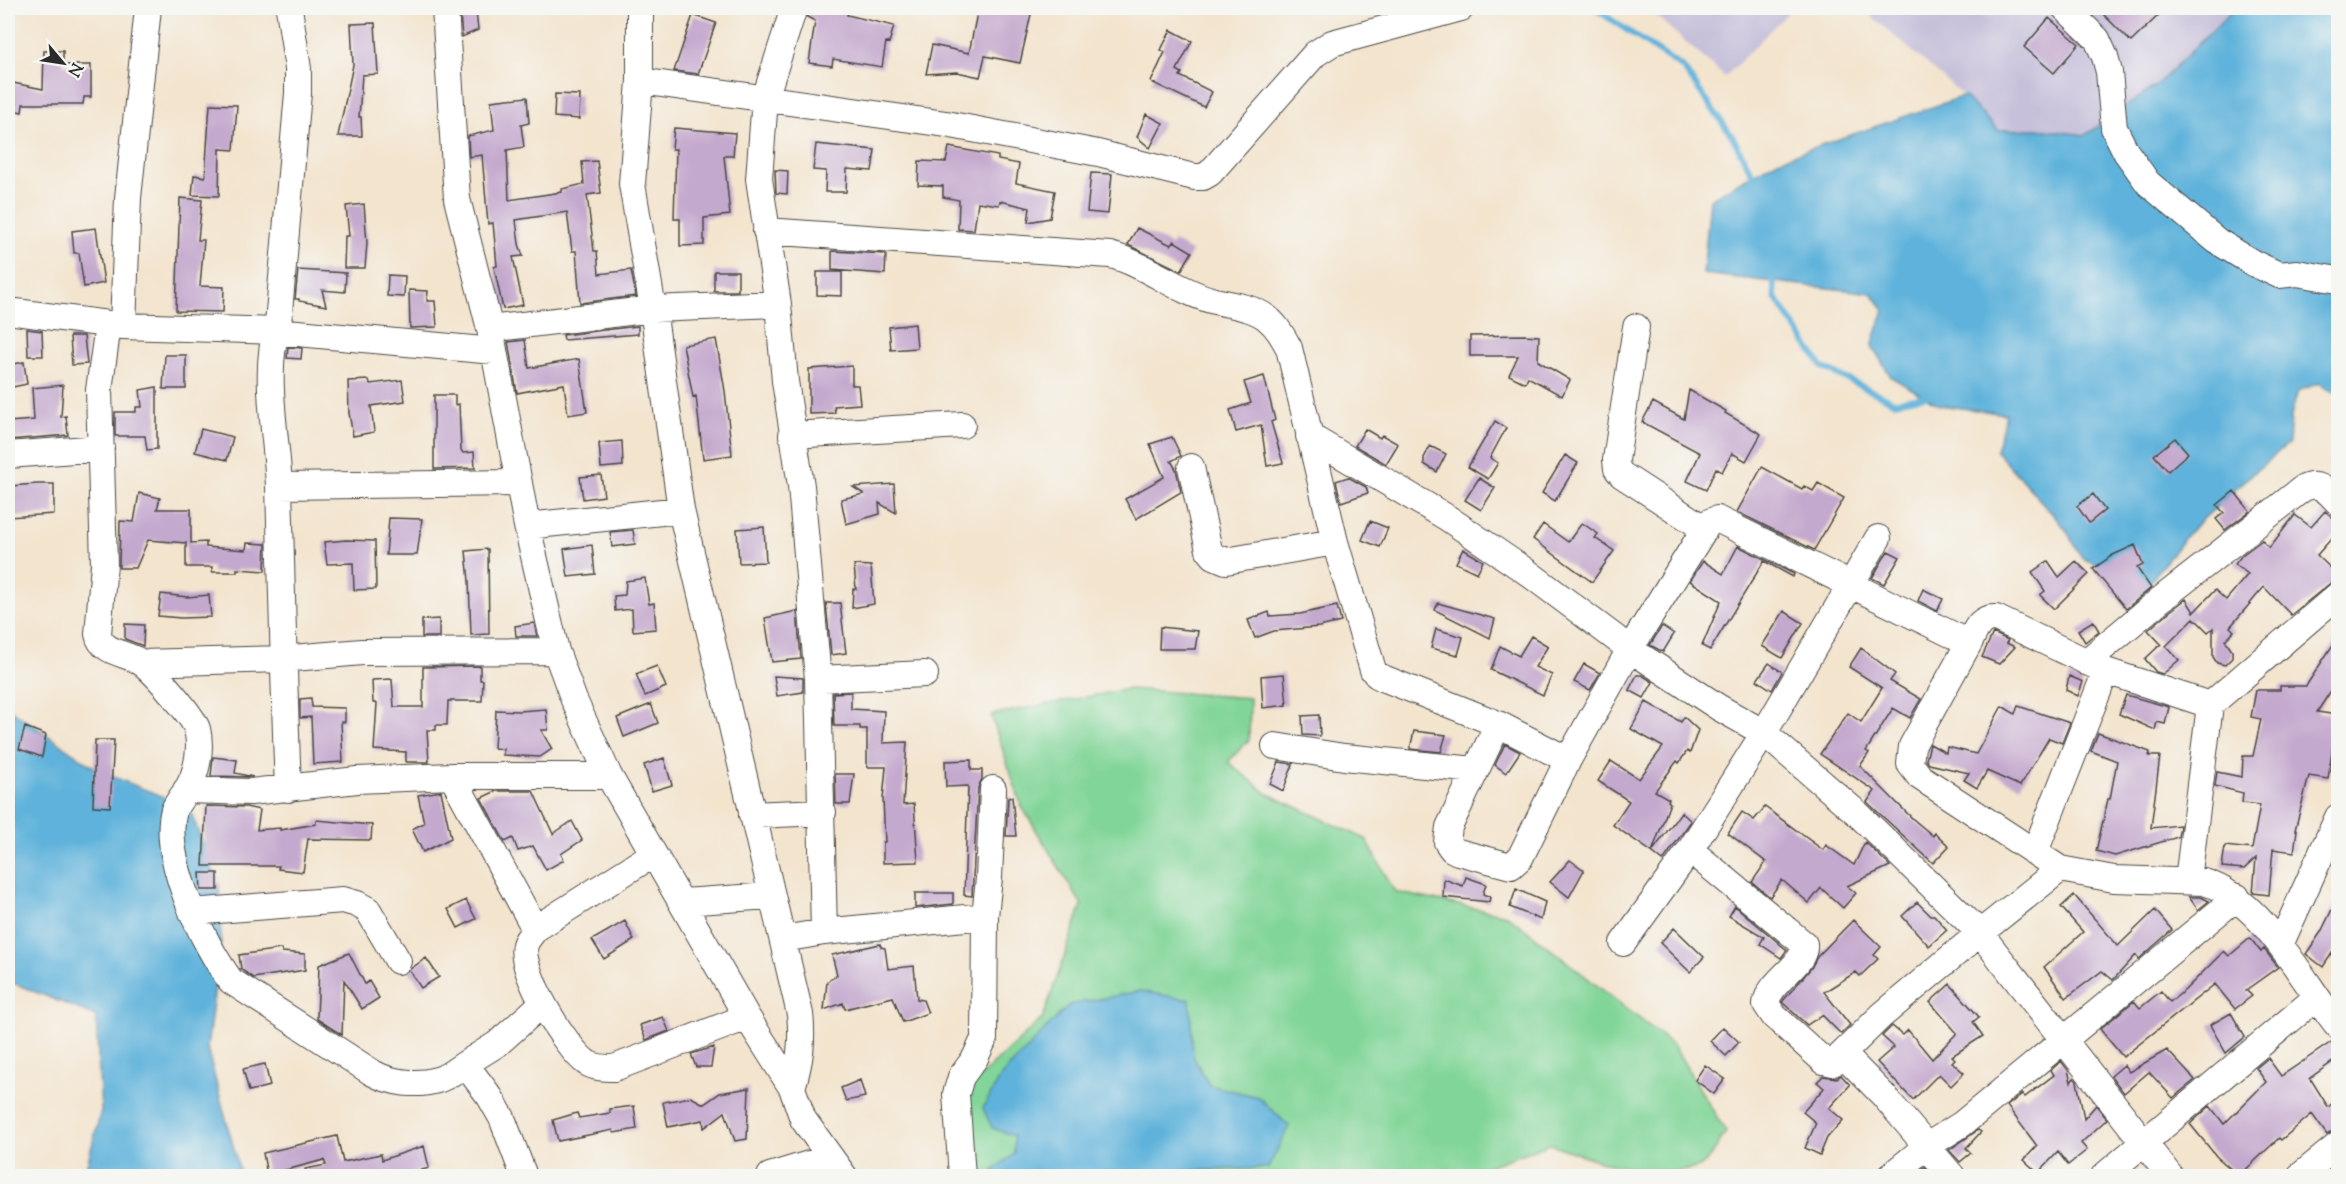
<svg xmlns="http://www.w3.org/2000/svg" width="2346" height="1184" font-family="'Sorts Mill Goudy',serif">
  <rect width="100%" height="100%" fill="#f6f6f2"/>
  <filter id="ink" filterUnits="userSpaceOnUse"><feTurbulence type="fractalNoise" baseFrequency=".0167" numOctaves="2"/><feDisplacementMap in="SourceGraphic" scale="12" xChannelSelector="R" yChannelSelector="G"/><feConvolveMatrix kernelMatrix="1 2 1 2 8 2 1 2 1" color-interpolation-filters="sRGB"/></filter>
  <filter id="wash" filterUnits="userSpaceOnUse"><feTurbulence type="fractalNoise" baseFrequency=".008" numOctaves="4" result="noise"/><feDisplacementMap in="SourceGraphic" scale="24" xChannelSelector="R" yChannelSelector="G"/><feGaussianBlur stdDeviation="1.35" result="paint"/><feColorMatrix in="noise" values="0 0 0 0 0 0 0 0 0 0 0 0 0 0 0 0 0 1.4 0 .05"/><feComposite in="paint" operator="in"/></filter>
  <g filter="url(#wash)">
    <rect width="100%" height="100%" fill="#f3e4ce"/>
    <!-- industrial -->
    <path fill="#c6c0da" d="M1647 8H1792L1725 77Z
      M1862 8H2235L2158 84 2085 135 2039 129 1998 130 1964 96Z"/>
    <!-- green -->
    <path fill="#81d598" stroke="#568062" stroke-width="1.5" d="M1128 689 1250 698 1249 740 1228 762 1268 794 1366 839 1395 892 1507 915 1673 1045 1726 1132C1719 1142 1711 1159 1701 1166 1655 1184 1595 1160 1550 1144L1483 1168 1437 1176H965L957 1098 1043 1018 1082 905 1022 807 991 715Z"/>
    <!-- water -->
    <path fill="#5fb2db" stroke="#456e83" stroke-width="1.5" d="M2235 8H2338V394L2319 383 2298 391 2291 415 2289 443 2251 475 2189 532 2146 587 2082 558 2065 528 1996 451 2006 414 1939 405 1891 377 1872 346 1884 310 1872 293 1703 274 1710 199 1778 160 1964 96 1998 130 2039 129 2085 135 2158 84Z
      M8 708 101 772 189 807 219 886 221 941 207 1048 241 1176H84L101 1111 96 1016 13 983 8 990Z
      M1140 991 1190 1000 1193 1056 1209 1085 1258 1097 1289 1126 1268 1168C1212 1169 1157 1175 1101 1171L1095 1176H997L994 1170 1014 1154V1136L992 1128 983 1108 1002 1075 1069 1005Z"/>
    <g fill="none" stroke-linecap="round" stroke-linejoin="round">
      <!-- stream -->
      <path stroke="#5fb2db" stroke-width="6" d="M1594 8 1683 68 1732 136 1756 181
        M1773 275 1775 297 1822 367 1894 402 1931 395"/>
    </g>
    <g id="blocks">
      <!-- building -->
      <path fill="#c4a9ce" d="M809 8H849L847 15 894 26 889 43 886 42 882 67 833 59 832 66 809 63 815 21 807 17Z
        M978 8H1018L1032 10 1020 63 985 56 980 77 957 72 926 74 932 45 969 53Z
        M2097 8H2166L2131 42Z
        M476 11 478 30 462 37 460 13Z
        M693 15 716 23 698 74 674 71Z
        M2049 18 2079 44 2054 73 2024 47Z
        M375 23 378 74 362 75 359 117H361L362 136H338L353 65 351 24Z
        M1171 30 1192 41 1177 70 1182 73 1180 76 1212 92 1204 107 1151 82 1165 52 1161 50Z
        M44 51H63V65H91V97H84L83 104H23L22 112 8 109V82L43 89Z
        M555 94 580 95 579 119 554 117Z
        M527 97 529 123 521 125 524 147 507 150 509 200 562 192V189L584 184 582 162 597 161 601 193 587 195 594 251H597L599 274 631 270 636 296 580 303 576 251H572L567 212 516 220 519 244 523 256 513 257 523 305 503 309 494 267 497 266 493 223 488 224 482 155 469 157 468 136 494 130 491 101Z
        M210 104 237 105 234 150 220 149 219 196 192 195 194 175 205 177Z
        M1146 114 1163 123 1150 148 1137 137Z
        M674 128 735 133 733 156H724L730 215 704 218V245L680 246V219H674L676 149H672Z
        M816 144 875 150 872 171 847 169 846 192H825L826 171 813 170Z
        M949 147 998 156V160L1019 164 1016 183 1055 191 1050 218 1028 222 1030 208 1000 201 999 205 978 202 974 230 958 229 959 200 943 197V186L918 185 919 161 946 162Z
        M775 170 788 171 787 194 776 193Z
        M1091 173 1112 174 1108 214 1087 212Z
        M180 198 202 200 198 240H204L200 286 224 287 223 312 176 311Z
        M364 204 367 243 365 268H344L345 236H349L346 206Z
        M96 228 104 283 84 287 79 253H74L72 231Z
        M1137 228 1171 245 1174 241 1192 252 1181 271 1128 245Z
        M832 251 886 254 885 274 832 270Z
        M298 270 346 273 345 292 322 290 326 306 299 301V299H295Z
        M714 271H738V291H714Z
        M817 272H842V296L817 295Z
        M388 275 405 276 404 297 387 296Z
        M409 290 428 291 427 301H435L437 327 410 328Z
        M915 324 917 348 891 350 889 327Z
        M638 326V334L564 340 563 335Z
        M27 329 42 331 43 356H28Z
        M1524 335 1539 336 1538 361 1570 380 1562 396 1528 377 1525 383 1509 375 1518 356H1470V336Z
        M70 336H84L87 364 72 365Z
        M716 339 725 391 732 455 703 459 696 396 693 397 683 345Z
        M525 340 529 368 579 359 587 412 568 415 564 384 517 393 508 342Z
        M288 347 302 348 301 359 287 358Z
        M165 355H186V389H163Z
        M24 362 27 384 8 388V365Z
        M852 366V385H858L860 404 834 406 835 413 809 414V369Z
        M1264 376 1275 420 1271 422 1283 463 1267 466 1261 425 1236 432 1230 410 1251 403 1244 382Z
        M369 380 370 384 402 380 405 401 371 406 374 432 353 436 349 413 348 381Z
        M63 385 61 417 66 416 68 435 8 440V422L34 420 32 388Z
        M157 387V449L147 450 145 436H115V412H136V407H142L140 390Z
        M1689 390 1726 411 1725 413 1761 434 1746 461 1732 453 1722 472 1716 468 1706 490 1687 481 1700 453 1642 422 1653 402 1684 419Z
        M434 395H455V405L459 404 461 450 463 453 474 452 475 468 434 469Z
        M1495 421 1506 428 1490 458 1498 463 1488 479 1468 467Z
        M201 429 233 437 227 460 195 452Z
        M1365 429 1380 438 1382 435 1398 444 1386 464 1355 446Z
        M1172 437 1181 456 1171 461 1176 469 1181 492 1136 519 1125 499 1164 477 1150 444Z
        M2175 438 2188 453 2168 471 2154 455Z
        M622 441 623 466 601 468 599 443Z
        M1430 446 1446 454 1437 472 1424 464V458Z
        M1565 455 1578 463 1555 501 1542 493Z
        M1762 467 1802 489 1804 486 1813 491 1818 483 1844 498 1814 550 1737 512Z
        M601 475 604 496 583 499 580 477Z
        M1348 477 1366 487 1368 493 1341 502 1336 481Z
        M1479 478 1495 488 1481 510 1465 500Z
        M38 484H54V514L8 517 9 486Z
        M894 484 896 513 879 503 880 514 846 524 841 499 864 494 853 487Z
        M2234 491 2250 511 2225 530 2216 519 2224 513 2217 505Z
        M139 493 160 498 157 509H191V543L206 542V547L246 550 247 543 266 544 265 571 237 569V572H212V567H186V543L148 540 136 568H119L120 521 134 522Z
        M2093 494 2105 510 2089 523 2077 506Z
        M2325 511 2338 522V531L2317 555 2338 575 2333 581 2291 615 2264 587 2230 627 2234 631 2225 640 2232 651V658L2225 665 2217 663 2213 657V628L2208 632 2194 618 2166 646 2179 660 2163 674 2156 672 2145 659 2161 644 2148 630 2169 612 2186 599 2194 612 2215 590 2226 600 2248 574 2235 564 2242 555 2262 540 2269 548 2295 515 2311 527Z
        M389 518 422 519 417 555H386Z
        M1370 521 1388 528 1380 547 1362 540Z
        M1582 523 1598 534 1595 538 1614 551 1592 582 1533 539 1543 524 1568 542Z
        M764 527 766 562 739 563 737 529Z
        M633 530 635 544 612 547 610 532Z
        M346 540 375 541 376 589 354 590 353 563 327 564 324 542Z
        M592 545 595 574 568 577 564 549Z
        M2135 545 2143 565 2137 568 2151 588 2126 609 2093 569 2113 555Z
        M1738 546 1794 574 1793 577 1764 561 1710 650 1702 646 1721 601 1690 581 1703 561 1723 574Z
        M488 549 489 634 471 635 469 581 466 551Z
        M1463 549 1483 561 1477 573 1456 563Z
        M1888 551 1900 557 1884 584 1872 578Z
        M2048 561 2059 577 2076 561 2089 574 2054 609 2040 595 2045 591 2032 572Z
        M854 565 871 566 874 604 852 608 853 589H856Z
        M645 578 649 604 654 603 656 629 633 631 632 609 615 611 614 596 625 595 626 581Z
        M1923 589 1943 599 1937 611 1918 601Z
        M161 594 187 597 209 595 211 617 181 618 158 616Z
        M826 603H840L846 653 831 655Z
        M1438 603 1495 619 1490 638 1435 610Z
        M1337 606 1341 622 1319 627 1274 631 1255 638 1248 620 1269 612 1270 616 1300 614Z
        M797 611 801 659 772 662 765 618Z
        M1784 611 1803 623 1782 658 1762 646Z
        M439 619V637H422V620Z
        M2093 621 2099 631 2085 642 2078 630Z
        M534 623 537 636H516L515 626Z
        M125 624 144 625 143 646 125 639Z
        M1662 626 1674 634 1663 652 1650 645Z
        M1160 627 1198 631 1195 649H1159Z
        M1436 629 1463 637 1458 655 1431 648Z
        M1993 633 2008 640 2006 643 2015 647 1999 664 1982 657Z
        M1531 636 1548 646 1535 667 1552 675 1543 695 1491 670 1500 646 1519 656Z
        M2338 637V680L2317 712 2337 715 2328 779 2309 776 2295 830H2297L2294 852 2273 849 2269 895 2253 893 2256 858 2244 869 2222 867 2225 846 2252 849 2260 805 2242 803 2243 793 2215 786 2217 772 2242 777 2243 756H2253L2261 719 2251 717 2256 690H2280V686H2306Z
        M1861 648 1895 674 1890 681 1921 699 1910 718 1893 708 1866 751 1869 753 1860 766 1913 819 1933 836 1935 833 1949 846 1933 863 1867 802 1875 791 1820 754 1848 713 1861 722 1882 688 1849 667Z
        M1769 663 1782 672 1772 690 1757 680Z
        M1584 664 1600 673 1590 690 1574 682Z
        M480 666V680H483L482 701H448L447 725H436V730H427L429 762H406V752L374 750 377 703H373L372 680 392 679 394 707H423V667Z
        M657 666 666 687 645 696 636 674Z
        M1284 674 1287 705 1263 708 1261 676Z
        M1637 675H1642L1653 682 1644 698 1629 690Z
        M774 676 803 678V692L777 696Z
        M2069 676 2083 682 2078 696 2066 690Z
        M851 692V709L884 711 883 743 907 742 903 805 914 804 918 862 883 863V842H885L883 799 886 767H867V729H860V726H834L833 693Z
        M2126 695 2169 707 2165 724 2157 722 2155 730 2119 714Z
        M311 698 312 707 345 708V722H341L343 762 313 764 311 717 300 718V699Z
        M1646 702 1681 722 1684 717 1698 730 1690 753 1687 751 1679 763 1677 761 1655 791 1669 799 1668 801 1670 803 1652 852 1613 825 1629 801 1598 781 1611 761 1639 779 1663 747 1631 729Z
        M651 704 658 723 624 737 617 718Z
        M2002 706 2015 714 2018 706 2070 723 2062 743 2049 738 2020 786 1987 771 1977 788 1964 780 1969 773 1929 764 1926 760 1930 744 1946 753 1947 747 1976 754Z
        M546 709 548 730H541L552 749 540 757 503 755V749L494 748 496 710 519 711Z
        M1319 715 1320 736 1303 735 1302 716Z
        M25 727 46 735 42 757 19 749Z
        M1414 731 1446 735 1441 752 1410 749Z
        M2098 733 2150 752 2149 756H2160L2151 828 2180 825 2178 837 2115 856 2096 851 2108 799H2110L2117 761 2091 751Z
        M95 740H114L110 807 93 806Z
        M1505 744 1520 752 1506 773 1495 765Z
        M213 757 237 760 235 773 253 777 211 776Z
        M664 758 672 785 652 791 644 765Z
        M971 760V770H982V779L978 788 972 896 964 895 968 786 946 787 945 761Z
        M1279 762 1293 764 1283 791 1270 784Z
        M835 774H854L850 804H836Z
        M441 791 451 838 423 852 412 829 424 823 418 795Z
        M496 791H533L553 834 572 821 582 840 561 854 564 860 546 870 533 846 518 851 513 838 505 842 481 798Z
        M1012 797 1016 836H1006L1008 798Z
        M206 806 246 807 260 810 257 830 280 828V830L316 824V820L372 825 371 840 308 839 303 872 278 869 279 866H203Z
        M1765 807 1823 850 1826 845 1854 865 1865 842 1890 866 1847 886 1856 893 1843 908 1821 888 1809 903 1782 880 1770 897 1752 882 1766 862 1728 833 1742 812 1754 820Z
        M1681 812 1691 821 1663 861 1652 852Z
        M1570 860 1584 870 1569 897 1550 882Z
        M200 873H218V890H201Z
        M1466 877 1486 884 1483 894 1490 897 1489 902 1443 897 1444 879 1463 886Z
        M1516 889 1545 902 1541 920 1510 907Z
        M915 893H953V904L915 908Z
        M2074 895 2118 946 2155 910 2172 930 2139 959 2136 955 2113 980 2102 971 2066 998 2044 967 2083 932 2061 907Z
        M2189 897H2201L2209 901 2198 910Z
        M2338 897V944L2323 967 2306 954 2321 932Z
        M466 900 476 919 458 928 448 909Z
        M1917 902 1930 915H1934L1947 930 1929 946 1902 916Z
        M1735 906 1787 950 1781 958 1760 944 1764 937 1729 916Z
        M1853 920 1881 947 1874 955 1878 959 1860 976 1856 972 1824 992 1850 1025 1841 1034 1822 1015 1807 1025 1782 1002 1811 968 1817 957Z
        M625 921 634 940 604 959 592 940Z
        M1674 928 1704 957 1690 972 1660 943Z
        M2250 938 2261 952 2264 949 2278 967 2246 990 2252 996 2235 1009 2215 984 2123 1057 2100 1029 2134 1001 2140 1008 2161 991 2170 1002 2185 990 2224 951 2229 956Z
        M880 944 881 947 885 948 888 969 914 966 917 999 923 1000 928 1013 903 1022 893 997 845 1009 843 1003 824 1010 827 982 837 975 832 955Z
        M281 949 282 952 305 954V970L253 978 241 969 239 955Z
        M349 953 365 984 369 981 379 998 362 1009 344 980 342 1035 317 1019 319 965Z
        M426 958 439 977 421 988 409 970Z
        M1950 984 1979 1017 1973 1022 1983 1036 1952 1056 1955 1059 1952 1062 1964 1073 1951 1086 1939 1074 1913 1100 1877 1062 1894 1047 1882 1036 1892 1026 1903 1035 1908 1030 1932 1059 1957 1033 1930 1002Z
        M2231 1013 2245 1037 2226 1053 2210 1025Z
        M663 1017 669 1031 646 1040 640 1025Z
        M1723 1027 1739 1042 1726 1056 1710 1041Z
        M2333 1041 2338 1049V1058L2310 1078 2328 1107 2333 1103 2338 1111V1127L2327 1135 2312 1114 2281 1140 2279 1138 2239 1176 2217 1157 2190 1124 2210 1106 2224 1124 2266 1082 2256 1068 2268 1058 2281 1076Z
        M714 1047 711 1067H696L691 1054Z
        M2167 1050 2195 1080 2173 1098 2149 1072 2124 1093 2111 1076 2124 1065 2129 1072Z
        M2061 1061 2068 1070 2071 1082 2074 1078 2077 1081 2084 1119 2096 1105 2107 1119 2081 1143 2087 1150 2068 1165 2058 1152 2038 1173 2024 1160 2037 1146 2007 1106 2022 1094 2025 1097 2054 1075 2051 1070Z
        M265 1064 270 1086 249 1091 243 1069Z
        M1705 1065 1725 1079 1714 1094 1695 1080Z
        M1841 1075 1850 1085 1829 1108 1843 1120 1827 1138 1820 1155 1805 1148 1816 1123 1803 1112 1824 1088 1817 1082 1823 1076 1837 1078Z
        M860 1080 865 1097 846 1101 841 1088Z
        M749 1088 747 1139 735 1141 725 1112 704 1128 703 1120 668 1127 663 1102 691 1097 704 1104 720 1093Z
        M634 1106 637 1129 614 1133 613 1130 558 1141 553 1120 577 1113 579 1118 610 1113V1109Z
        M1978 1130 1981 1132 1966 1148 1971 1153 1960 1162 1949 1150Z
        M337 1136 343 1162 381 1154 382 1160 424 1146 429 1168 402 1176H306L305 1169 326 1165 324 1160 267 1175 263 1153Z
        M1925 1167 1933 1176H1913Z"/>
    </g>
  </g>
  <g filter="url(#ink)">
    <use href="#blocks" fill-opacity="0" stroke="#494743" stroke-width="1.5"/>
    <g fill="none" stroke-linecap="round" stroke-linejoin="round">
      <!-- minor casing -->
      <g stroke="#494743" stroke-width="28">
        <path id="minor" d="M445 8 457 199 490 329 527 526 556 651 574 700 609 776 747 1017 792 1088 803 1119 844 1176
          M640 8V81L632 184 653 309 681 510 800 1014C803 1041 800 1062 792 1088
          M794 8 765 98 759 179 778 304 785 381 801 486 818 679 824 932
          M2065 8 2097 39 2105 57 2109 72 2114 128 2126 152 2148 183 2217 241 2253 263 2279 275 2297 273 2338 280
          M640 81 946 124 1098 153 1194 177H1203L1210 173 1315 54 1332 43 1461 8
          M766 231 1110 255C1146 264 1175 290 1211 300 1230 305 1251 306 1267 318 1277 326 1283 337 1289 348L1335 542 1373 670 1377 675 1383 678 1498 724 1568 760
          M8 311 123 326 276 331 494 351
          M108 325 99 390 104 564 98 634C101 653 128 653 142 663 154 671 193 716 197 729 202 749 197 774 186 791 182 797 177 803 174 810 161 857 203 944 231 981L373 1073C391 1083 417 1086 437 1080 447 1078 457 1069 465 1064L490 1097 502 1118 524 1176
          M123 326 128 198 148 8
          M1636 327 1616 460 1617 469 1622 475 1705 529
          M490 329 653 309 778 304
          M792 435 962 425
          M1309 436 1446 517 1527 572 1630 649 1718 707 1764 733 1858 814 1980 933 2060 869
          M8 455 101 448
          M1191 467 1209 550 1214 556 1226 561 1335 542
          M279 486 519 483
          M527 526 681 510
          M1878 538 1764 733 1690 850 1804 944C1807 965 1769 980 1766 1004L1774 1016 1824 1061 1833 1063 1881 1016 1980 933 2170 1176
          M1969 643 1912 746 1910 764 1920 777 2060 869 2114 879 2204 882C2262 899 2302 981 2338 1026
          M2086 662 2160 600 2302 489C2319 480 2327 491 2338 502
          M142 663 282 659 362 652 556 651
          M818 679 925 674
          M2210 705 2338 595
          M1498 724 1449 827 1447 842 1452 849 1458 852 1511 866 1520 858 1568 760 1630 649 1709 522 1717 519 1969 643C1976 630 1979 617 1996 618L2106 671 2210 705 2188 880
          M1275 746 1344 757 1475 770
          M452 776 535 929
          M288 789C284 689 282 588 279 487 277 438 262 370 278 324L298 93V69L289 8
          M186 790 251 792 357 780 452 776H609
          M752 815 823 812
          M2035 852 2106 671
          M652 855 535 929C532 934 526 940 525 945 518 970 566 1049 587 1063 595 1068 605 1068 614 1068L747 1017
          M683 902 771 896
          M192 912 343 900 357 904 368 910 398 961
          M783 939 824 932 985 916
          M1623 943 1690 850
          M2280 945 2338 817
          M1843 1054 1884 1096 1952 1176
          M465 1064 497 1044 542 1004
          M770 1176 829 1158
          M962 1176 956 1094 961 1077 975 1058 984 1039 985 916 989 878 993 789
          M1890 1176 1927 1146 1962 1124 2237 897
          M2104 1176 2316 998
          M2300 1176 2338 1145"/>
      </g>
      <!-- minor -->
      <use href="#minor" stroke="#fff" stroke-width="26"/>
    </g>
  </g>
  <!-- margin -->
  <rect width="2346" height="1184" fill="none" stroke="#f6f6f2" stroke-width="30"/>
  <!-- north arrow -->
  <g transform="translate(63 63) rotate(119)" stroke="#f6f6f2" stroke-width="4.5" paint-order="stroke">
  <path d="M0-4.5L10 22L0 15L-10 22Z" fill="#2b2b2b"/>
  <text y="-9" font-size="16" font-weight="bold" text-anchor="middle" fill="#2b2b2b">N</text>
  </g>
</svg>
